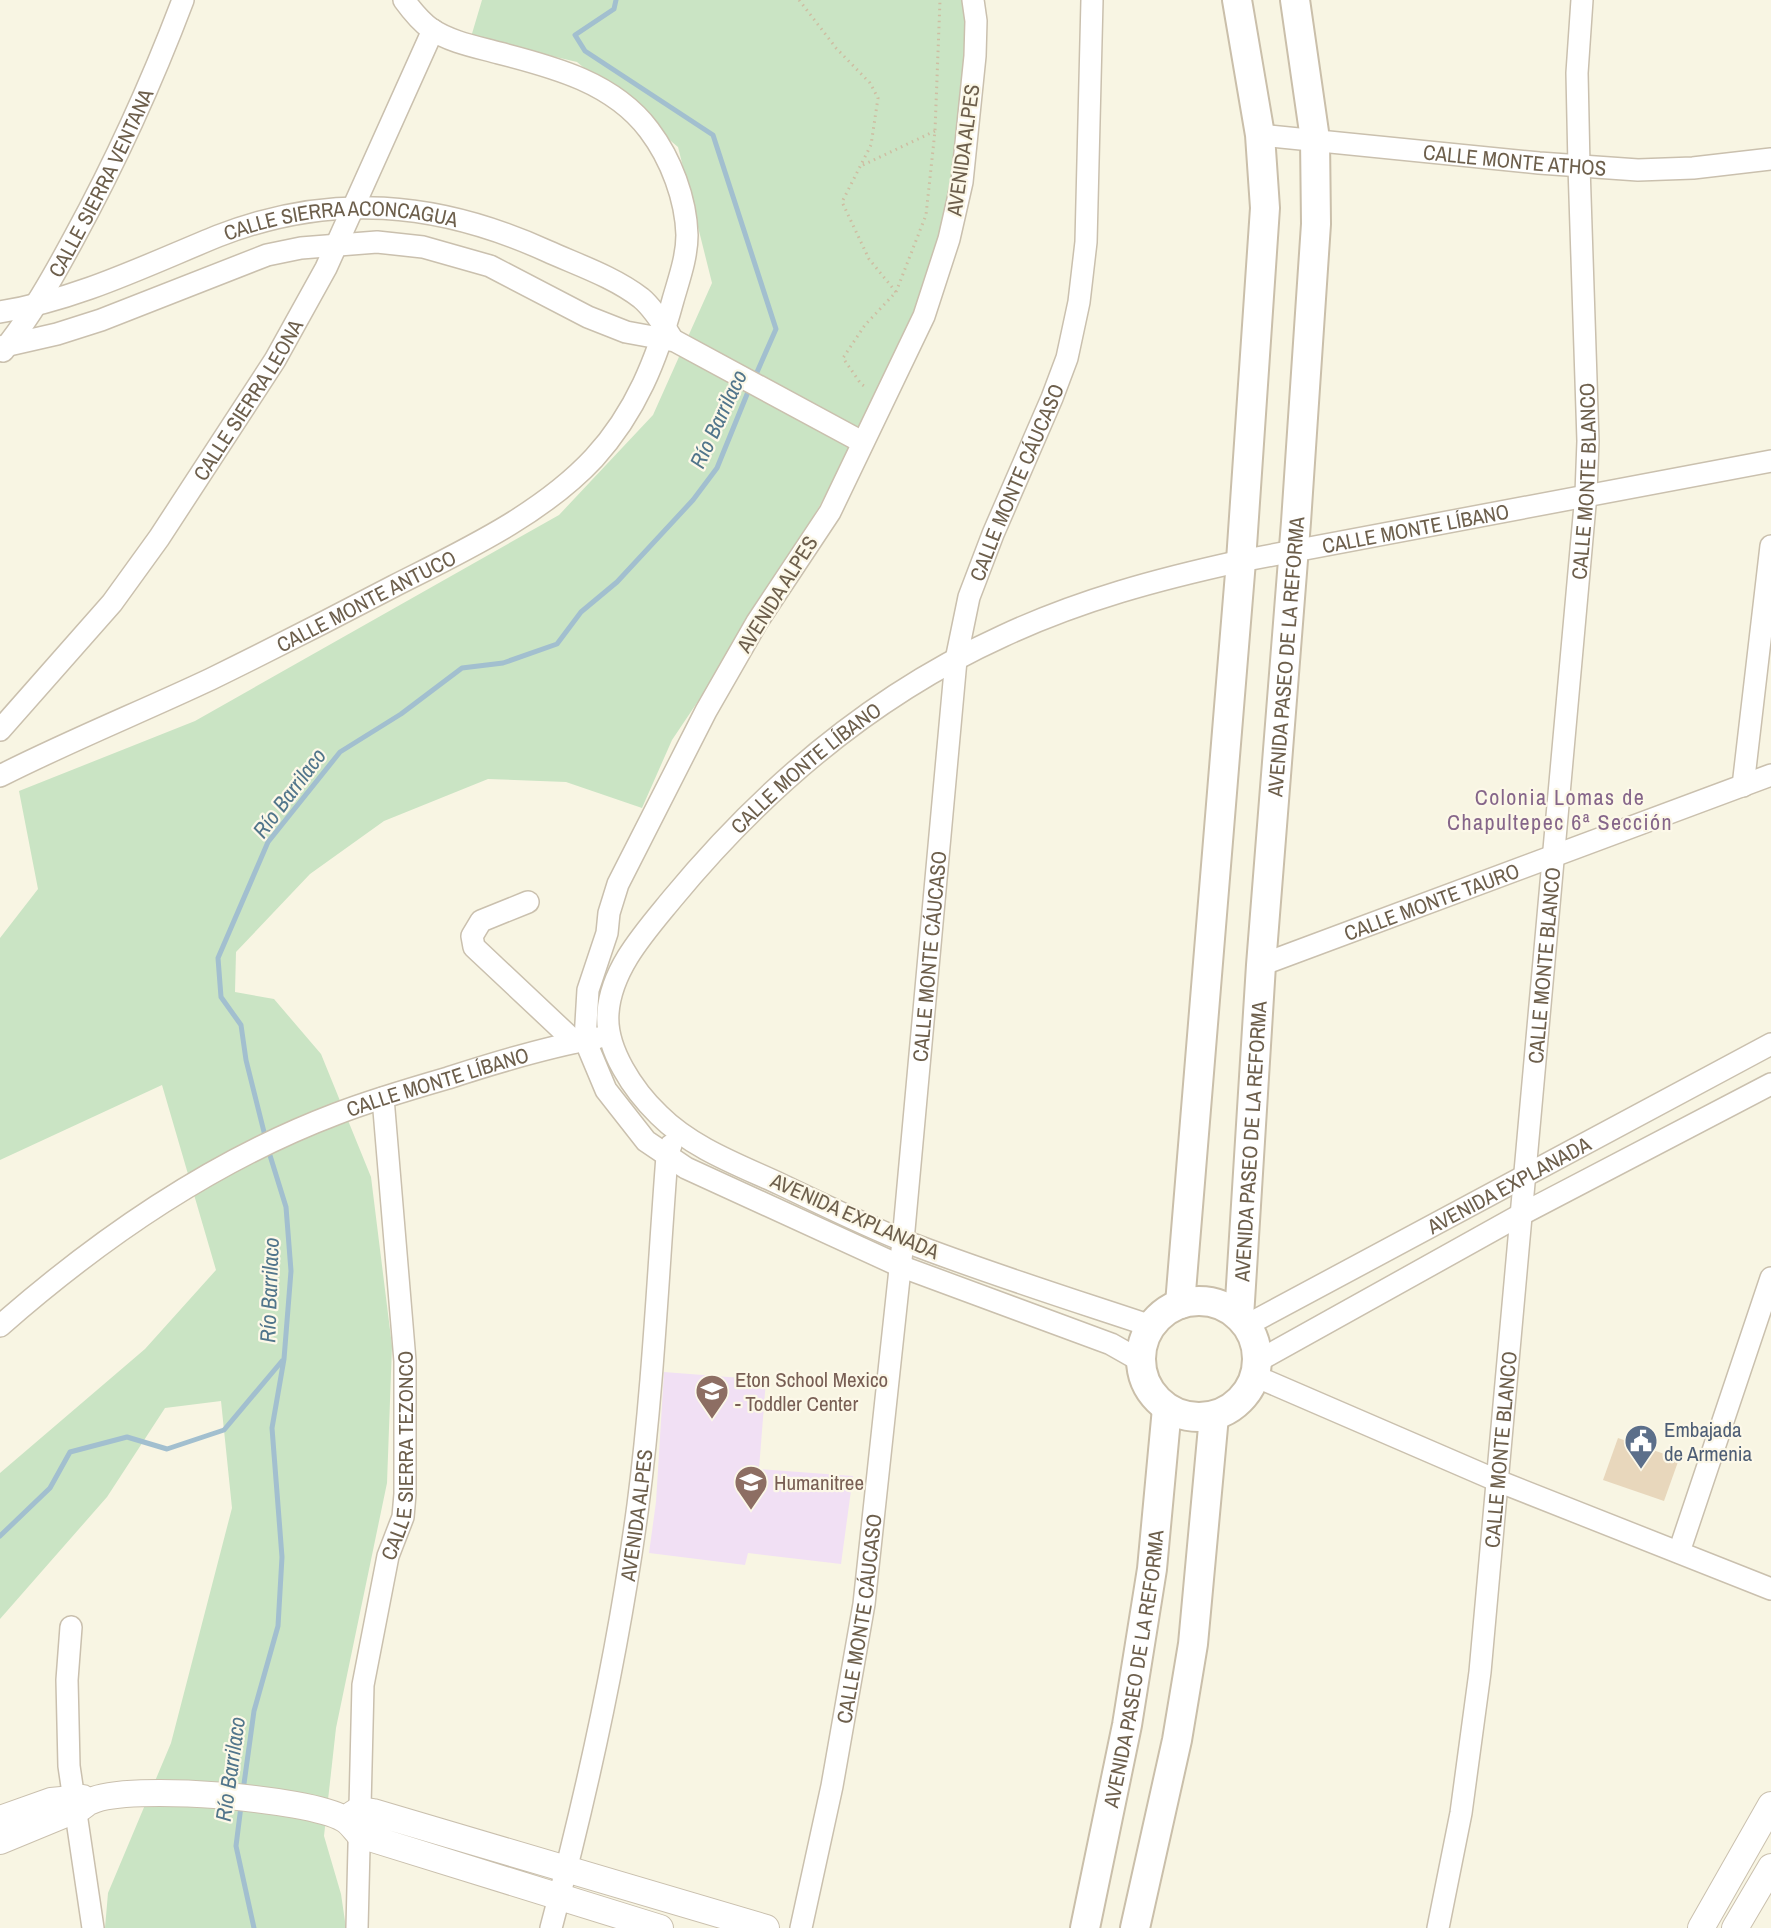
<svg xmlns="http://www.w3.org/2000/svg" width="1771" height="1928" font-family="'Archivo Narrow',sans-serif">
  <rect width="100%" height="100%" fill="#f8f5e3"/>
  <!-- education -->
  <path fill="#f1e0f4" d="M664 1372 766 1380 759 1469 853 1476 841 1564 748 1553 745 1565 649 1553 656 1502Z"/>
  <!-- green -->
  <path fill="#cae4c4" d="M482 0H962L966 29 957 181 918 315 819 507 725 661 672 740 642 808 566 782 488 779 384 821 310 874 236 952 235 992 274 999 321 1054 371 1177 392 1346 387 1483 336 1728 324 1836 341 1894 346 1928H105L108 1893 171 1743 232 1508 221 1401 165 1408 107 1497 0 1619V1473L145 1349 216 1270 162 1085 0 1160V938L38 889 19 791 195 721 559 515 653 415 712 283 678 147 577 62 471 37Z"/>
  <g fill="none" stroke-linecap="round" stroke-linejoin="round">
    <!-- stream -->
    <path stroke="#a2bfcf" stroke-width="5" d="M616 0 614 9 575 35 585 51 713 135 776 329 754 379
      M266 1140 246 1060 241 1025 221 997 218 958 268 842 340 752 401 714 462 668 503 663 557 644 581 612 617 582 693 500 717 468 750 387
      M0 1536 50 1488 70 1452 127 1437 167 1449 224 1430 282 1361
      M243 1791 254 1711 278 1626 282 1557 272 1428 284 1359 291 1271 286 1207 268 1149
      M241 1806 236 1846 254 1928"/>
  </g>
  <!-- building -->
  <path fill="#e8d7bc" d="M1618 1438 1679 1459 1664 1501 1603 1480Z"/>
  <g fill="none" stroke-linecap="round" stroke-linejoin="round">
    <!-- minor casing -->
    <g stroke="#cac0ae" stroke-width="24">
      <g id="minor">
        <path d="M973 0 976 21 975 56 962 182 949 239 924 316 830 512 757 622 706 711 618 884 609 913 607 933 588 990 585 1040 606 1090 646 1141 686 1168 900 1266 1111 1344 1141 1361"/>
        <path id="s1" d="M1260 135 1539 163 1638 170 1693 168 1771 159"/>
        <path id="s2" d="M0 312C76 300 147 265 218 236 331 192 437 201 547 251 578 265 614 277 641 298 652 307 663 324 671 337"/>
        <path d="M0 347 57 334 101 320 267 255 301 248 377 242 423 247 490 266 588 317 626 332 675 341 862 442"/>
        <path id="s3" d="M3 351C31 316 53 277 74 238 116 161 152 82 183 0"/>
        <path id="s4" d="M0 730 112 603 159 538 275 360 326 268 433 30"/>
        <path id="s5" d="M0 776C69 741 141 712 211 679 272 649 333 618 394 586 463 551 541 515 594 458 636 412 657 359 673 300 679 279 687 257 687 235 686 199 671 159 649 130 614 83 554 67 499 53 477 47 450 42 431 29 420 21 412 11 404 0"/>
        <path d="M1743 786 1771 546"/>
        <path d="M528 902 481 921 472 936 474 947 575 1042"/>
        <path id="s6" d="M1261 965 1771 775"/>
        <path id="s7" d="M1247 1325 1771 1044"/>
        <path id="s8" d="M0 1326C99 1239 212 1161 336 1114 372 1100 410 1089 448 1078 497 1062 547 1047 597 1038"/>
        <path id="s9" d="M1151 1326C1070 1299 987 1273 907 1242 864 1225 822 1204 780 1184 739 1165 692 1148 659 1115 634 1091 605 1049 608 1013 611 969 645 932 672 899 762 790 873 695 1003 636 1080 600 1159 579 1241 561L1771 461"/>
        <path d="M1258 1361 1522 1214 1771 1084"/>
        <path d="M1255 1376 1498 1481 1771 1589"/>
        <path d="M1679 1552 1771 1278"/>
        <path d="M71 1627 67 1680 69 1766 93 1928"/>
        <path id="s10" d="M357 1928 363 1685 388 1556 403 1517 405 1494V1361L383 1098"/>
        <path id="s11" d="M551 1928C588 1789 619 1648 638 1505 653 1390 658 1273 667 1156L671 1145"/>
        <path id="s12" d="M801 1928 832 1786 864 1604 903 1241 956 660 969 597 993 534 1052 398 1067 358 1079 302 1086 242 1092 0"/>
        <path id="s13" d="M1438 1928 1461 1813 1480 1672 1586 494 1588 441 1579 166 1577 73 1582 0"/>
      </g>
    </g>
    <!-- tertiary casing -->
    <g stroke="#cac0ae" stroke-width="28">
      <path id="tertiary" d="M0 1819 51 1801 83 1798
        M345 1819 359 1810 373 1812 766 1928
        M0 1841 80 1808C84 1806 87 1802 91 1801 129 1783 308 1798 344 1819 350 1822 355 1830 360 1835L660 1928
        M1701 1928 1771 1805
        M1735 1928 1771 1867"/>
    </g>
    <!-- secondary casing -->
    <g stroke="#cabfaa" stroke-width="32">
      <g id="secondary">
        <circle cx="1199" cy="1359" r="58"/>
        <path d="M1180 1304 1241 561 1265 208 1260 135 1237 0"/>
        <path id="s14" d="M1239 1317 1261 965 1296 522 1316 224 1315 139 1295 0"/>
        <path id="s15" d="M1085 1928 1127 1725 1152 1569 1167 1408"/>
        <path d="M1135 1928 1177 1740 1193 1644 1214 1416"/>
      </g>
    </g>
    <!-- path -->
    <path stroke="#cebda2" stroke-width="3" stroke-dasharray="1.5 4.5" stroke-linecap="butt" d="M799 0 836 48 870 83 878 98 871 145 842 202 869 259 896 292 865 325 843 358 861 384 867 388
      M863 165 935 131
      M896 292 926 215 935 131 940 0"/>
    <!-- minor -->
    <use href="#minor" stroke="#fff" stroke-width="21"/>
    <!-- tertiary -->
    <use href="#tertiary" stroke="#fff" stroke-width="26"/>
    <!-- secondary -->
    <use href="#secondary" stroke="#fff" stroke-width="28"/>
  </g>
  <!-- icons -->
  <defs>
    <g id="school-pin" transform="scale(1.725)"><path d="M0 17L-7.5 6A9.5 9.5 0 1 1 7.5 6Z" fill="#8d6e63" stroke="#fcf8e8"/><path d="M0-5L7-2L0 1L-7-2ZM-4 1L0 2.5L4 1V4Q0 6-4 4Z" fill="#fff"/></g>
    <g id="civic-pin" transform="scale(1.725)"><path d="M0 17L-7.5 6A9.5 9.5 0 1 1 7.5 6Z" fill="#5c6f8a" stroke="#fcf8e8"/><path d="M-.6-6.5H3V-4.5H.6V-3L4-1V1h2V6H-6V1h2V-1L-.6-3ZM-1.2 2.5V6h2.4V2.5Z" fill="#fff"/></g>
  </defs>
  <g fill-rule="evenodd">
    <use href="#school-pin" x="712" y="1391"/>
    <use href="#civic-pin" x="1641" y="1441"/>
    <use href="#school-pin" x="751" y="1482"/>
  </g>
  <g text-anchor="middle" dominant-baseline="central" stroke-width="4.5" stroke-linejoin="round" paint-order="stroke">
    <!-- street labels -->
    <g font-size="21" fill="#6d5f4c" stroke="#fcf8e8">
      <text transform="translate(963 150) rotate(-82)">AVENIDA ALPES</text>
      <text stroke="none"><textPath href="#s1" startOffset="256">CALLE MONTE ATHOS</textPath></text>
      <text stroke="none"><textPath href="#s3" startOffset="195">CALLE SIERRA VENTANA</textPath></text>
      <text stroke="none"><textPath href="#s2" startOffset="357">CALLE SIERRA ACONCAGUA</textPath></text>
      <text stroke="none"><textPath href="#s4" startOffset="414">CALLE SIERRA LEONA</textPath></text>
      <text stroke="none"><textPath href="#s13" startOffset="1455">CALLE MONTE BLANCO</textPath></text>
      <text stroke="none"><textPath href="#s12" startOffset="1467">CALLE MONTE CÁUCASO</textPath></text>
      <text stroke="none"><textPath href="#s9" startOffset="1642">CALLE MONTE LÍBANO</textPath></text>
      <text transform="translate(777 594) rotate(-58)">AVENIDA ALPES</text>
      <text stroke="none"><textPath href="#s5" startOffset="406">CALLE MONTE ANTUCO</textPath></text>
      <text stroke="none"><textPath href="#s14" startOffset="662">AVENIDA PASEO DE LA REFORMA</textPath></text>
      <text stroke="none"><textPath href="#s9" startOffset="976">CALLE MONTE LÍBANO</textPath></text>
      <text stroke="none"><textPath href="#s6" startOffset="182">CALLE MONTE TAURO</textPath></text>
      <text stroke="none"><textPath href="#s12" startOffset="981">CALLE MONTE CÁUCASO</textPath></text>
      <text stroke="none"><textPath href="#s13" startOffset="969">CALLE MONTE BLANCO</textPath></text>
      <text stroke="none"><textPath href="#s8" startOffset="506">CALLE MONTE LÍBANO</textPath></text>
      <text stroke="none"><textPath href="#s14" startOffset="176">AVENIDA PASEO DE LA REFORMA</textPath></text>
      <text stroke="none"><textPath href="#s7" startOffset="297">AVENIDA EXPLANADA</textPath></text>
      <text transform="translate(855 1216) rotate(24)">AVENIDA EXPLANADA</text>
      <text stroke="none"><textPath href="#s13" startOffset="483">CALLE MONTE BLANCO</textPath></text>
      <text stroke="none"><textPath href="#s10" startOffset="477">CALLE SIERRA TEZONCO</textPath></text>
      <text stroke="none"><textPath href="#s11" startOffset="422">AVENIDA ALPES</textPath></text>
      <text stroke="none"><textPath href="#s12" startOffset="315">CALLE MONTE CÁUCASO</textPath></text>
      <text stroke="none"><textPath href="#s15" startOffset="264">AVENIDA PASEO DE LA REFORMA</textPath></text>
    </g>
    <!-- education labels -->
    <g font-size="21" fill="#785e54" stroke="#fcf8e8" text-anchor="start">
      <text x="735" y="1379">Eton School Mexico<tspan x="735" dy="24">- Toddler Center</tspan></text>
      <text x="774" y="1482">Humanitree</text>
    </g>
    <!-- service labels -->
    <g font-size="21" fill="#4e5e75" stroke="#fcf8e8" text-anchor="start">
      <text x="1664" y="1429">Embajada<tspan x="1664" dy="24">de Armenia</tspan></text>
    </g>
    <!-- water labels -->
    <g font-size="22" font-style="italic" fill="#51758b" stroke="#fcf8e8">
      <text transform="translate(718 419) rotate(-65)">Río Barrilaco</text>
      <text transform="translate(289 793) rotate(-53)">Río Barrilaco</text>
      <text transform="translate(269 1290) rotate(-88)">Río Barrilaco</text>
      <text transform="translate(230 1769) rotate(-82)">Río Barrilaco</text>
    </g>
    <!-- neighbourhood labels -->
    <g font-size="22" letter-spacing="1.5" fill="#856589" stroke="#fcf8e8">
      <text x="1560" y="797">Colonia Lomas de<tspan x="1560" dy="25">Chapultepec 6ª Sección</tspan></text>
    </g>
  </g>
</svg>
